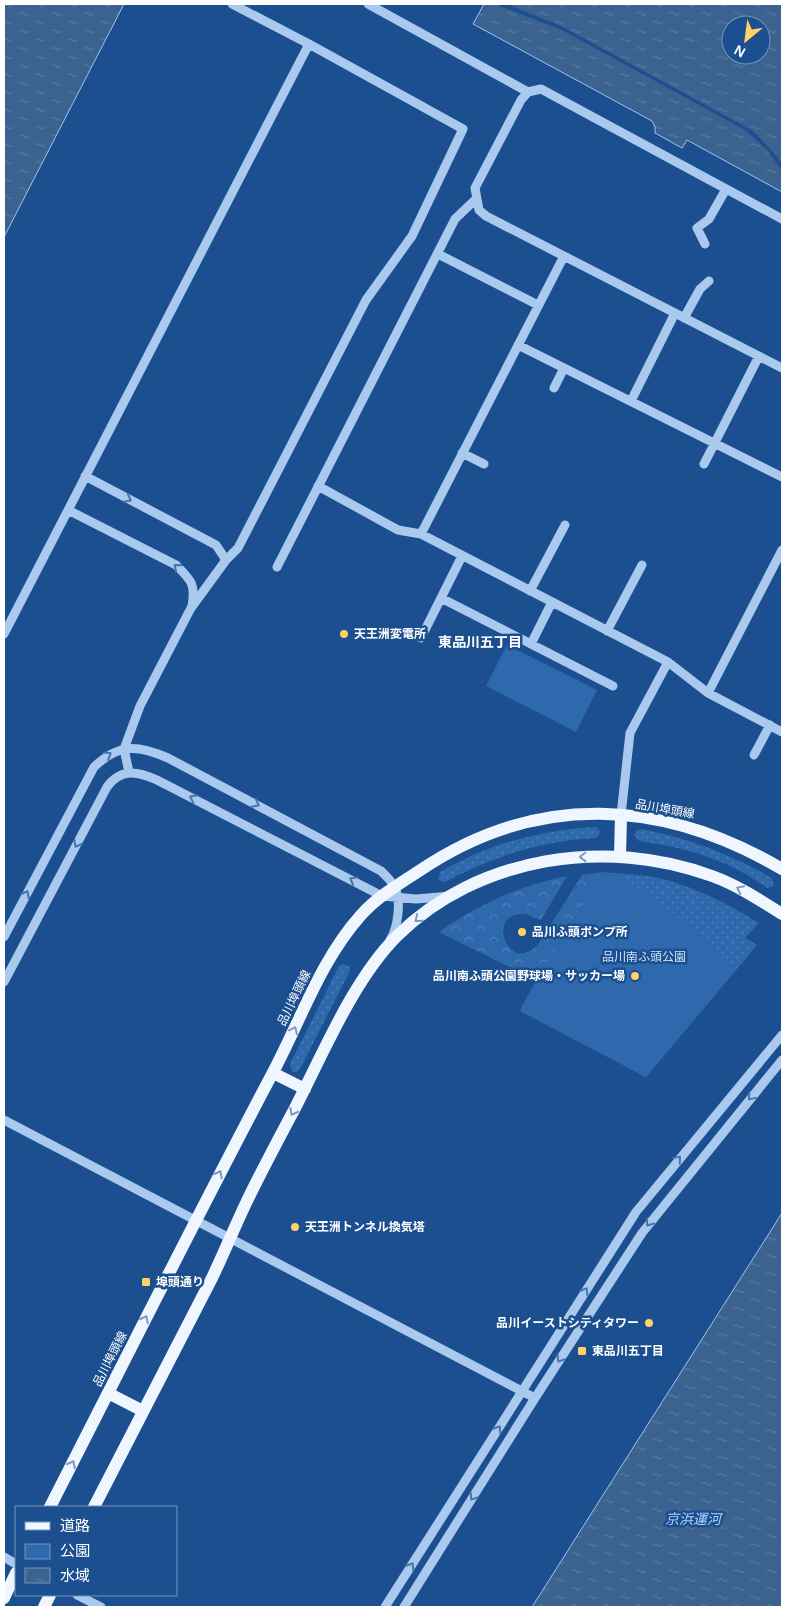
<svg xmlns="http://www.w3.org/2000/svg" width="786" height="1611" font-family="Helvetica,'Noto Sans JP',sans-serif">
  <defs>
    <pattern id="green-dots" width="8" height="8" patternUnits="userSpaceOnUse" patternTransform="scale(1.25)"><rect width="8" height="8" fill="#2e69ad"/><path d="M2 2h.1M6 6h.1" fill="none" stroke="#4d80b9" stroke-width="1.8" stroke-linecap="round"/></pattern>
    <pattern id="forest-crowns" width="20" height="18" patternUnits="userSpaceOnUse" patternTransform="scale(1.25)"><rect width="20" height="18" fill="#2e69ad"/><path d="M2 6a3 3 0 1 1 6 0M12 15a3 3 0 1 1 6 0" fill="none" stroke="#4d80b9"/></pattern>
    <pattern id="water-ripples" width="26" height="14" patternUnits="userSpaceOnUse" patternTransform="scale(1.25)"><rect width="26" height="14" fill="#3c6290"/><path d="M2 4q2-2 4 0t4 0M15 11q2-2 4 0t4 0" fill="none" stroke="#597aa1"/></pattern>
  </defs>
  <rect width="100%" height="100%" fill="#1b4f8f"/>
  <!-- green -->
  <path fill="url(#green-dots)" d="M596 827 601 832 596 838C541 841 494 856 445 882L438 880 440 872C489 844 539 830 596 827Z
    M641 829C688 838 730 854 772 878L774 886 767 888C730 860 684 847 639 841L634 835 636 831Z
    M604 872C621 874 638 874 654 877 692 885 726 903 759 923L745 938 757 945 646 1077 520 1011 536 980Z
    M343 964 349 966 350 971 300 1069 297 1072H292L290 1064 339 966Z"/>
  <!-- forest -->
  <path fill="url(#forest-crowns)" d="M604 872 536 980 439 932C479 904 519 886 567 876L541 920C535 919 530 914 523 914 484 913 510 978 539 943L582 875Z"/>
  <!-- pitch -->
  <path fill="#2e69ad" d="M507 645 597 690 576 732 486 686Z
    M617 873 701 934 735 971 646 1077 520 1011 536 980 600 879Z"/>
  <!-- water -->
  <path fill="url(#water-ripples)" stroke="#9cc4f0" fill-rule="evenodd" d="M4 4H124L4 237Z
    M484 4H782V192L687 140 682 148 655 133V127L652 121 473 24ZM731 25H761V55H731Z
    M782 1213V1607H532Z"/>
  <!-- pier -->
  <path fill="#1b4f8f" d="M494 4H507L563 27 753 131 776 155 782 165V171L768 151 745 130 562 30Z"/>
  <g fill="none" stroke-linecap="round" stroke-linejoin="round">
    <!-- minor -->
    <path stroke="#a9c9ee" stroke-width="9" d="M368 4 528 92
      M782 219 541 89 528 92 521 100 475 188 479 210 486 216 782 368
      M705 244 697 228 709 219 726 189
      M438 254 538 305
      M684 318 700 289 709 281
      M518 345 782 477
      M554 388 564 368
      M631 401 675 313
      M462 453 484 464
      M704 464 759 356
      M85 476 216 545 226 560
      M318 486 398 530 421 534 668 662 708 693 782 732
      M68 510 176 565C191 580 196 584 192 606
      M421 534 564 256
      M277 567 455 219 476 199
      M530 591 565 525
      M441 598 613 686
      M607 631 642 565
      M4 634 309 44 232 4
      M421 638 462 556
      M531 644 552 602
      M708 693 782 550
      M754 755 770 725
      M129 772 124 749 140 706 191 608 226 560 238 548 366 300 412 236 463 129 309 44
      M621 815 630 733 668 662
      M4 937 94 767C119 743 138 745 168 758L381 871C385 875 391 880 394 886 402 899 398 928 390 940
      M4 982 107 787C121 768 137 771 157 780L382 896 416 899 450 896
      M4 1120 535 1398
      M4 1557 16 1564
      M77 1595 101 1607
      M385 1607 636 1212 782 1035
      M404 1607 535 1398 642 1233 782 1060"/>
    <!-- major -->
    <path stroke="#f0f6ff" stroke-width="12" d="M620 857 621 815
      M273 1073 305 1089
      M108 1393 143 1411
      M50 1507C123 1364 195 1220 270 1078 300 1023 319 962 361 915 377 897 399 884 419 871 537 791 663 799 782 869
      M94 1507C133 1431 173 1355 212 1278 224 1253 235 1226 247 1201 262 1170 278 1140 294 1110 323 1054 353 980 397 936 478 856 607 837 712 876 737 885 760 900 782 914
      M4 1598 16 1573
      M44 1607 50 1595"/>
  </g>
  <!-- one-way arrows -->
  <defs><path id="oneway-chevron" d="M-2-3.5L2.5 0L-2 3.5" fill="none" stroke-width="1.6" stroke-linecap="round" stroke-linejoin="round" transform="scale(1.25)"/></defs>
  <g stroke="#4674ac">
    <use href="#oneway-chevron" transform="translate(128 499) rotate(28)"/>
    <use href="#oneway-chevron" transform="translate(177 567) rotate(-141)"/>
    <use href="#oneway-chevron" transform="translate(108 755) rotate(-32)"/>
    <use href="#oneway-chevron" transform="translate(193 798) rotate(-153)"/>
    <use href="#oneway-chevron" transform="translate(256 804) rotate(27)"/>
    <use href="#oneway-chevron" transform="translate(77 844) rotate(118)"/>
    <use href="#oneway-chevron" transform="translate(353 880) rotate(-151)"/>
    <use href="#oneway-chevron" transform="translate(26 894) rotate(-63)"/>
    <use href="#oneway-chevron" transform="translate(751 1097) rotate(130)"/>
    <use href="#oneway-chevron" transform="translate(678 1159) rotate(-50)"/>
    <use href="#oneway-chevron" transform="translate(649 1223) rotate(125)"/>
    <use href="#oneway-chevron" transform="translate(585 1291) rotate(-58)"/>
    <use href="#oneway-chevron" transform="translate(560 1359) rotate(123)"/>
    <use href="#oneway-chevron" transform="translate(498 1429) rotate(-58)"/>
    <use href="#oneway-chevron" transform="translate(473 1497) rotate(122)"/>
    <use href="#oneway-chevron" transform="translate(411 1566) rotate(-58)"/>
  </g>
  <g stroke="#7b9ac1">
    <use href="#oneway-chevron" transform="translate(583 857) rotate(179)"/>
    <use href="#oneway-chevron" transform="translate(740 889) rotate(-154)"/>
    <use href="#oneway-chevron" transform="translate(418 919) rotate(140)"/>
    <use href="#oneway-chevron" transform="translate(294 1030) rotate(-64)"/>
    <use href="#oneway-chevron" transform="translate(293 1112) rotate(117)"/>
    <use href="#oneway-chevron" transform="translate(219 1174) rotate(-62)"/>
    <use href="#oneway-chevron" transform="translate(145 1319) rotate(-63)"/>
    <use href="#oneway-chevron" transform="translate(72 1464) rotate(-63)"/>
  </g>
  <!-- markers -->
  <g fill="#ffd166" stroke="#1b4f8f" stroke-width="2">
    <circle cx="344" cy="634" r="5"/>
    <circle cx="522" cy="932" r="5"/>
    <circle cx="635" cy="976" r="5"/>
    <circle cx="295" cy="1227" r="5"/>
    <rect x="141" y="1277" width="10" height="10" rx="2.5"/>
    <circle cx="649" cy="1323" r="5"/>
    <rect x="577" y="1346" width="10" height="10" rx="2.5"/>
  </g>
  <g text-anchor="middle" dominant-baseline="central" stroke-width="5" stroke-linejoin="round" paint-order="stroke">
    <!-- poi labels -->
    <g font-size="12" font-weight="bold" fill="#fff" stroke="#1b4f8f" text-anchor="start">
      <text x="354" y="634">天王洲変電所</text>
      <text x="532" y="932">品川ふ頭ポンプ所</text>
      <text x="625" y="976" text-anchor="end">品川南ふ頭公園野球場・サッカー場</text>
      <text x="305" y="1227">天王洲トンネル換気塔</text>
      <text x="156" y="1282">埠頭通り</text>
      <text x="639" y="1323" text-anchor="end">品川イーストシティタワー</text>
      <text x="592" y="1351">東品川五丁目</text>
    </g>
    <!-- street labels -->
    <g font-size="12" fill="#fff" stroke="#1b4f8f">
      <text transform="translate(665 809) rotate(10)">品川埠頭線</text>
      <text transform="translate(294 998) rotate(-64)">品川埠頭線</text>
      <text transform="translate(110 1359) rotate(-63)">品川埠頭線</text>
    </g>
    <!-- park labels -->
    <g font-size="12" fill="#cfe3fa" stroke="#1b4f8f">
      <text x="644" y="957">品川南ふ頭公園</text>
    </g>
    <!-- neighbourhood labels -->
    <g font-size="14" font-weight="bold" fill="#fff" stroke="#1b4f8f">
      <text x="480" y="642">東品川五丁目</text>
    </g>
    <!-- water labels -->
    <g font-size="14" font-style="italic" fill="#b5d3f5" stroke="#1b4f8f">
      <text x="693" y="1519">京浜運河</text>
    </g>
  </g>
  <!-- border -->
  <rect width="786" height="1611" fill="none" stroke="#ffffff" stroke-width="10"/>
  <!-- legend -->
  <rect x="15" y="1506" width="162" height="90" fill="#1b4f8f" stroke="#7695bc"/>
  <rect x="25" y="1522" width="25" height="8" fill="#f0f6ff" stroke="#7695bc"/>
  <text x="60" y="1531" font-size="15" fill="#ffffff">道路</text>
  <rect x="25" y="1544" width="25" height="15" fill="#2e69ad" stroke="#7695bc"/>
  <text x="60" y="1556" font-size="15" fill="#ffffff">公園</text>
  <rect x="25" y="1568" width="25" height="15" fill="url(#water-ripples)" stroke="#7695bc"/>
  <text x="60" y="1581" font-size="15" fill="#ffffff">水域</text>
  <!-- north arrow -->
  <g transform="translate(746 40) rotate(209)"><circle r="24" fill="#1b4f8f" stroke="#7695bc"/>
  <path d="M0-4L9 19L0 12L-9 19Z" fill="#ffd166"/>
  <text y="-8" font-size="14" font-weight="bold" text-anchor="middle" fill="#ffffff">N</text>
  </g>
</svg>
